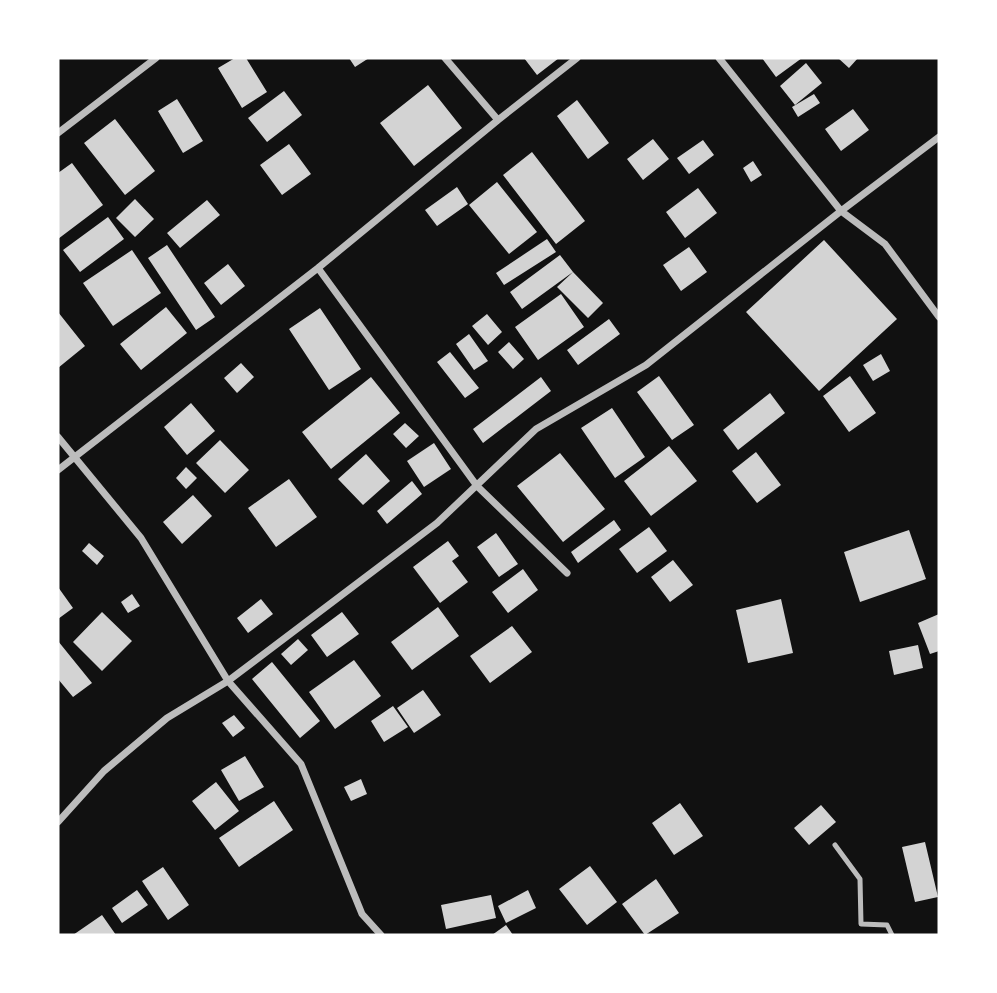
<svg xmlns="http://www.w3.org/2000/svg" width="997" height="993" font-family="'PT Sans',sans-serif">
  <rect width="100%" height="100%" fill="#111"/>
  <!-- building -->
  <path fill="#d3d3d3" d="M235 58H246L267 92 242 108 218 68Z
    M349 58H369L355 67Z
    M524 58H559L537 75Z
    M762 58H802L776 77Z
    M838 58H858L849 68Z
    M806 63 822 83 795 105 780 86Z
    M428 85 462 128 414 166 380 123Z
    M284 91 302 115 267 142 248 118Z
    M814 94 820 103 798 117 792 107Z
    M177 99 203 141 183 153 158 111Z
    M577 100 609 143 588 159 557 116Z
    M853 109 869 130 841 151 825 129Z
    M115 119 155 171 125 195 84 143Z
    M653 139 669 159 643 180 627 159Z
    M703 140 714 155 689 174 677 158Z
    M289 144 311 174 282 195 260 165Z
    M532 152 585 221 556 244 503 175Z
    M753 161 762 175 751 182 743 168Z
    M72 163 103 205 58 239V173Z
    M497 182 537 232 509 254 469 205Z
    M457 187 468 204 437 226 425 210Z
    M698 188 717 213 685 238 666 212Z
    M135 199 154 219 135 237 116 218Z
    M207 200 220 215 180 248 167 233Z
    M108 217 124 239 80 272 63 250Z
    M547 239 556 252 504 285 496 273Z
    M824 240 897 319 819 391 746 312Z
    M167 245 215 317 196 330 148 258Z
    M689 247 707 272 681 291 663 265Z
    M132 250 161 293 113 326 83 283Z
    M560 255 573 272 522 309 510 292Z
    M228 264 245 286 221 305 204 283Z
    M573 272 603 303 588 318 557 287Z
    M561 294 584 327 538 360 515 327Z
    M166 307 187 333 141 370 120 344Z
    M320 308 361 369 329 390 289 329Z
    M58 312 85 346 58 368Z
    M487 314 502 332 488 345 472 326Z
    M609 319 620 334 578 365 567 350Z
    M469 334 488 361 474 370 456 344Z
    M509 342 524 359 513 369 498 352Z
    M450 352 479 388 465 398 437 362Z
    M881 354 890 371 873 381 863 365Z
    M241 363 254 377 237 393 224 378Z
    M659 376 694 425 672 440 637 392Z
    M850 376 876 413 849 432 823 396Z
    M371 377 400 413 331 469 302 432Z
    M541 377 551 391 483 443 473 429Z
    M770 393 785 413 738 450 723 430Z
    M191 403 215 431 187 455 164 427Z
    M612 408 645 457 615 478 581 428Z
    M405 423 419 436 406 448 393 434Z
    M220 440 249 470 225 493 196 463Z
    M434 443 451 469 424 487 407 461Z
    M669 446 697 481 651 516 624 481Z
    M756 452 781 485 757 503 732 471Z
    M560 453 605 509 563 542 517 486Z
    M366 454 390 481 363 505 338 479Z
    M186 467 197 478 186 489 176 478Z
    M289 479 317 517 276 547 248 508Z
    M412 481 422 494 387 524 377 511Z
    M193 495 212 516 182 544 163 522Z
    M614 520 621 530 578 563 571 552Z
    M649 527 667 551 637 573 619 549Z
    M909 530 926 579 860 602 844 552Z
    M496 533 518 564 499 577 477 547Z
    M448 541 459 556 452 561 468 582 440 603 413 567Z
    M89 543 104 556 97 565 82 551Z
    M673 560 693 585 670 602 651 577Z
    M523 569 538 590 508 613 492 592Z
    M58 587 73 608 58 619Z
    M132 594 140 606 128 613 121 602Z
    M261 599 273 614 248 633 237 618Z
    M781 599 793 653 748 663 736 610Z
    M438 607 459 636 412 670 391 642Z
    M102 612 132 641 102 671 73 642Z
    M342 612 359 634 327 657 311 635Z
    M939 614V651L930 654 918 623Z
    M512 626 532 652 490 683 470 656Z
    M298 639 308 650 291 665 281 654Z
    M58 641 92 683 73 697 58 679Z
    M918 645 923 668 894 675 889 651Z
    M354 660 381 696 335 729 309 692Z
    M272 662 320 721 300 738 252 679Z
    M423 690 441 715 414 733 397 708Z
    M393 706 408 727 384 742 371 721Z
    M234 715 245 728 233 737 222 723Z
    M245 756 264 787 239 801 221 770Z
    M361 779 367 794 351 801 344 787Z
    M216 782 239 811 215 830 192 801Z
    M274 801 293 830 239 867 219 838Z
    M680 803 703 836 674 855 652 823Z
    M821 805 836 822 809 845 794 828Z
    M925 842 938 897 915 902 902 847Z
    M590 866 617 902 587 925 559 889Z
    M163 867 189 905 168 920 142 881Z
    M656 879 679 913 645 935 622 904Z
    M137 890 148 905 122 923 112 908Z
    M528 890 536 908 506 923 498 906Z
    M491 895 496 918 446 929 441 905Z
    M102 915 116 935H73Z
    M506 925 513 935H492Z"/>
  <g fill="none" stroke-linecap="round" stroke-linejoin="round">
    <!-- service -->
    <path stroke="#bcbcbc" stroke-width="5" d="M835 845 860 879 861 924 887 925 892 935"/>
    <!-- minor -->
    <path stroke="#bcbcbc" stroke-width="7" d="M445 58 498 120
      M719 58 841 211 885 244 939 317
      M58 133 156 58
      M318 268 477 486 567 573
      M58 437 141 538 228 681 301 764 362 914 381 935
      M58 470 318 268 498 120 577 58
      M58 822 104 771 167 718 228 681 437 523 536 429 646 365 841 211 939 137"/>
  </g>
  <!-- border -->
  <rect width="997" height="993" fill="none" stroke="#ffffff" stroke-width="119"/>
</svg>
